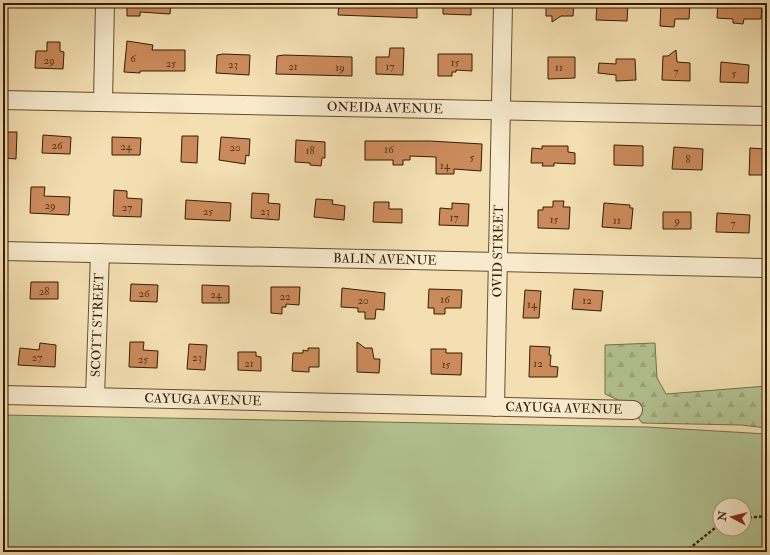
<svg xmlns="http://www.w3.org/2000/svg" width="770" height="555" font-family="'IM FELL Double Pica',serif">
  <defs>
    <pattern id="forest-firs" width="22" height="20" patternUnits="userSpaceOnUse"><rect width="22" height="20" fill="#b4c392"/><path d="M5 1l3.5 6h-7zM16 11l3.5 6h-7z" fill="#9ba77c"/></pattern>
  </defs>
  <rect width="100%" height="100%" fill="#f3dfb2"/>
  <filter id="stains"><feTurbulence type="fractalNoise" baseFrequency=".005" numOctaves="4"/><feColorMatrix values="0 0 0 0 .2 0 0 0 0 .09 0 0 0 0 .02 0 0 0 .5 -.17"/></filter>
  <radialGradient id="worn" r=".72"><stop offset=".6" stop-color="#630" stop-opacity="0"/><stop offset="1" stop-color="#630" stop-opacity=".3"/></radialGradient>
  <!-- green -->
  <path fill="#b4c392" stroke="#757049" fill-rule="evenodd" d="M3 415 647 427 767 434V552H3ZM720 505H744V529H720Z"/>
  <!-- forest -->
  <path fill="url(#forest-firs)" stroke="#757049" d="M655 343 657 378 666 394 767 386V428L741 425 642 423 629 405 605 394V345Z"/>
  <!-- building -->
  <path fill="#cb8a5b" stroke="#361d00" d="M127 3H171L170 14 140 12V16H127Z
    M339 3H417V18L338 15Z
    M443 3H471V15L443 14Z
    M546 3H574L573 16H561L552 22V16H546Z
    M597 3H628L627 21 596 20Z
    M661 3H690L689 19H675L674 27 660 26Z
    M718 3H762L761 19H744L743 24 733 23V19L717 18Z
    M127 41 153 45 152 50H185V71H140V73L124 72Z
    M47 42H60V51L64 52 63 69 35 68 36 51H47Z
    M390 48H404L403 75 376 74V57H389Z
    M676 50 677 62 690 63V81L662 80 663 56H668Z
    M223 54 250 55 249 75 216 73 217 55Z
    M438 54H472V71L456 70V72H452V76H438Z
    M284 55 352 57V76L276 74 277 56Z
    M548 57H575V78L548 79Z
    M616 59H635L636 80 616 81V75L598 73 599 63 616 64Z
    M721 62 749 65 748 83 720 82Z
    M3 132H17L16 159 3 158Z
    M43 135 71 137 70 154 42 153Z
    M182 136H198L197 163 181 162Z
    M112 137 141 138 140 155H112Z
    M221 137 250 139 249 156 246 155 245 164 219 160Z
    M296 140 325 142V158H322L321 166 310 165V163L295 162Z
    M365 141H430L482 144 481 171 454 169V174H436V157L410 156V160H403V165H393V160H365Z
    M614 145 643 146V166L614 165Z
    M542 146H568V152L575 153V164L554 163V166H542L543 163H531L532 148 542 149Z
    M674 147 703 149 702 170 672 169Z
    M750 148 766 149 765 175H749Z
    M31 187H45L44 196 70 197 69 215 30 213Z
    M114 190 127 191V198L142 199 141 217 113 216Z
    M252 193 269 194 268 203 280 204 279 220 251 218Z
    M316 199 333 200 332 204 345 206 344 220 314 217Z
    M186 200 231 203 230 221 185 219Z
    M553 201H564L563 207H570L569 229 538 228V210H543V207H553Z
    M374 202H389V209H402V223L373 222Z
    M452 203 469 204 468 226 439 225 440 208 452 209Z
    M604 203 630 205V208H633L631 229 602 227Z
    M663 212H691V229H663Z
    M717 213 750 215 749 233 716 232Z
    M31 282H58V299H30Z
    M131 284 158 285 157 302 130 301Z
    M202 285 229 286V303H202Z
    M271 287H300L299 305 286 304V307H282V314L271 313Z
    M342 288 385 293 384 310 376 309 375 319H365V312H358V308L341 307Z
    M429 289 462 290 461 308H445V314H434V308H428Z
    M574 289 603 291 601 311 572 309Z
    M525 290 541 291 539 318H523Z
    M130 342H144L143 350 158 351 157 368 129 367Z
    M357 342 365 348H372L374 359H380L379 373 357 372Z
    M40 343 56 345 55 367 18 365 20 348 39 350Z
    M189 344 207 345 205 370 187 369Z
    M530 346 550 347 549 355H551L550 366 558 367 557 377H529Z
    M308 348H319V367H309V372L292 371 293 353H303V350L308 351Z
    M431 349H446V353H462L461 375 431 374Z
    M238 352H256V356L261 357V371L238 370Z"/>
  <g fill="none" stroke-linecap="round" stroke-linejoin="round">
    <!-- minor casing -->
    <g stroke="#654e2c" stroke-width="20">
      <g id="minor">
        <path id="s1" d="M3 100 767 116"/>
        <path d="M103 102 105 3"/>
        <path id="s2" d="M3 251 767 268"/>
        <path id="s3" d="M3 395 633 410"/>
        <path id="s4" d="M95 397 100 253"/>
        <path id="s5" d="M495 407 503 3"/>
      </g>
    </g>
    <!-- path -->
    <path stroke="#361d00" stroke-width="2.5" stroke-dasharray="3 2" stroke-linecap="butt" d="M744 518 767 516
      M685 552 720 524"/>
    <!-- minor -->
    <use href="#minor" stroke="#f7eacd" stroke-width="18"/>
  </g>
  <g text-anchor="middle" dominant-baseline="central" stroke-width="3" stroke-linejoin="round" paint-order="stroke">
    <!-- number labels -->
    <g font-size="11" fill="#5b3817">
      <text x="133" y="58">6</text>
      <text x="49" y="60">29</text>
      <text x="455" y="62">15</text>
      <text x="171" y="63">25</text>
      <text x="233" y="64">23</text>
      <text x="293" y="66">21</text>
      <text x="390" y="66">17</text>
      <text x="340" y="67">19</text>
      <text x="559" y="67">11</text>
      <text x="676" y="71">7</text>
      <text x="734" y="73">5</text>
      <text x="57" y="145">26</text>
      <text x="126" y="146">24</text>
      <text x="235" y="147">20</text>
      <text x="389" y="149">16</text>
      <text x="310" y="150">18</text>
      <text x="472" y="157">5</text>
      <text x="688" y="159">8</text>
      <text x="445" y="165">14</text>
      <text x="50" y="205">29</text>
      <text x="127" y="207">27</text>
      <text x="208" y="211">25</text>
      <text x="265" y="211">23</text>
      <text x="454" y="217">17</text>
      <text x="554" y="219">15</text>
      <text x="617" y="220">11</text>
      <text x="677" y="220">9</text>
      <text x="733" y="223">7</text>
      <text x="44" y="291">28</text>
      <text x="144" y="293">26</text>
      <text x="216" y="294">24</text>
      <text x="285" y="296">22</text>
      <text x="445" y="299">16</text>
      <text x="363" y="300">20</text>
      <text x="587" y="300">12</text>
      <text x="532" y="304">14</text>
      <text x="37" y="357">27</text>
      <text x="197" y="357">23</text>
      <text x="143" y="359">25</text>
      <text x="249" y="363">21</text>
      <text x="538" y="363">12</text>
      <text x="446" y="364">15</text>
    </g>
    <!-- street labels -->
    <g font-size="13" fill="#361d00" stroke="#f7eacd">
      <text stroke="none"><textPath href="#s1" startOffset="382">ONEIDA AVENUE</textPath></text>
      <text stroke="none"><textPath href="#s5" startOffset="156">OVID STREET</textPath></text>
      <text stroke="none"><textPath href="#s2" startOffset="382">BALIN AVENUE</textPath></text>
      <text stroke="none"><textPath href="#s4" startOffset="72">SCOTT STREET</textPath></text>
      <text stroke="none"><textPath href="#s3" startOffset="200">CAYUGA AVENUE</textPath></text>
      <text stroke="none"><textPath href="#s3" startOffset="561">CAYUGA AVENUE</textPath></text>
    </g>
  </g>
  <!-- margin -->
  <rect width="770" height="555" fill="none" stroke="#f3dfb2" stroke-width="16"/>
  <rect x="4" y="4" width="762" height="547" fill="none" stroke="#361d00" stroke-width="2"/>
  <rect x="8" y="8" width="754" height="539" fill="none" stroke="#361d00"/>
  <!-- north arrow -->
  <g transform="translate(732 517) rotate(277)"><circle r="19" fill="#f7eacd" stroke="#aa987b"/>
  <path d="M0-3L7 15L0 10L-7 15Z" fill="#8f2418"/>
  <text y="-6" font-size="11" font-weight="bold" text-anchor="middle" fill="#361d00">N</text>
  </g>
  <rect width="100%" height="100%" filter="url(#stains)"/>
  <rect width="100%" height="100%" fill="url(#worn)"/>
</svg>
